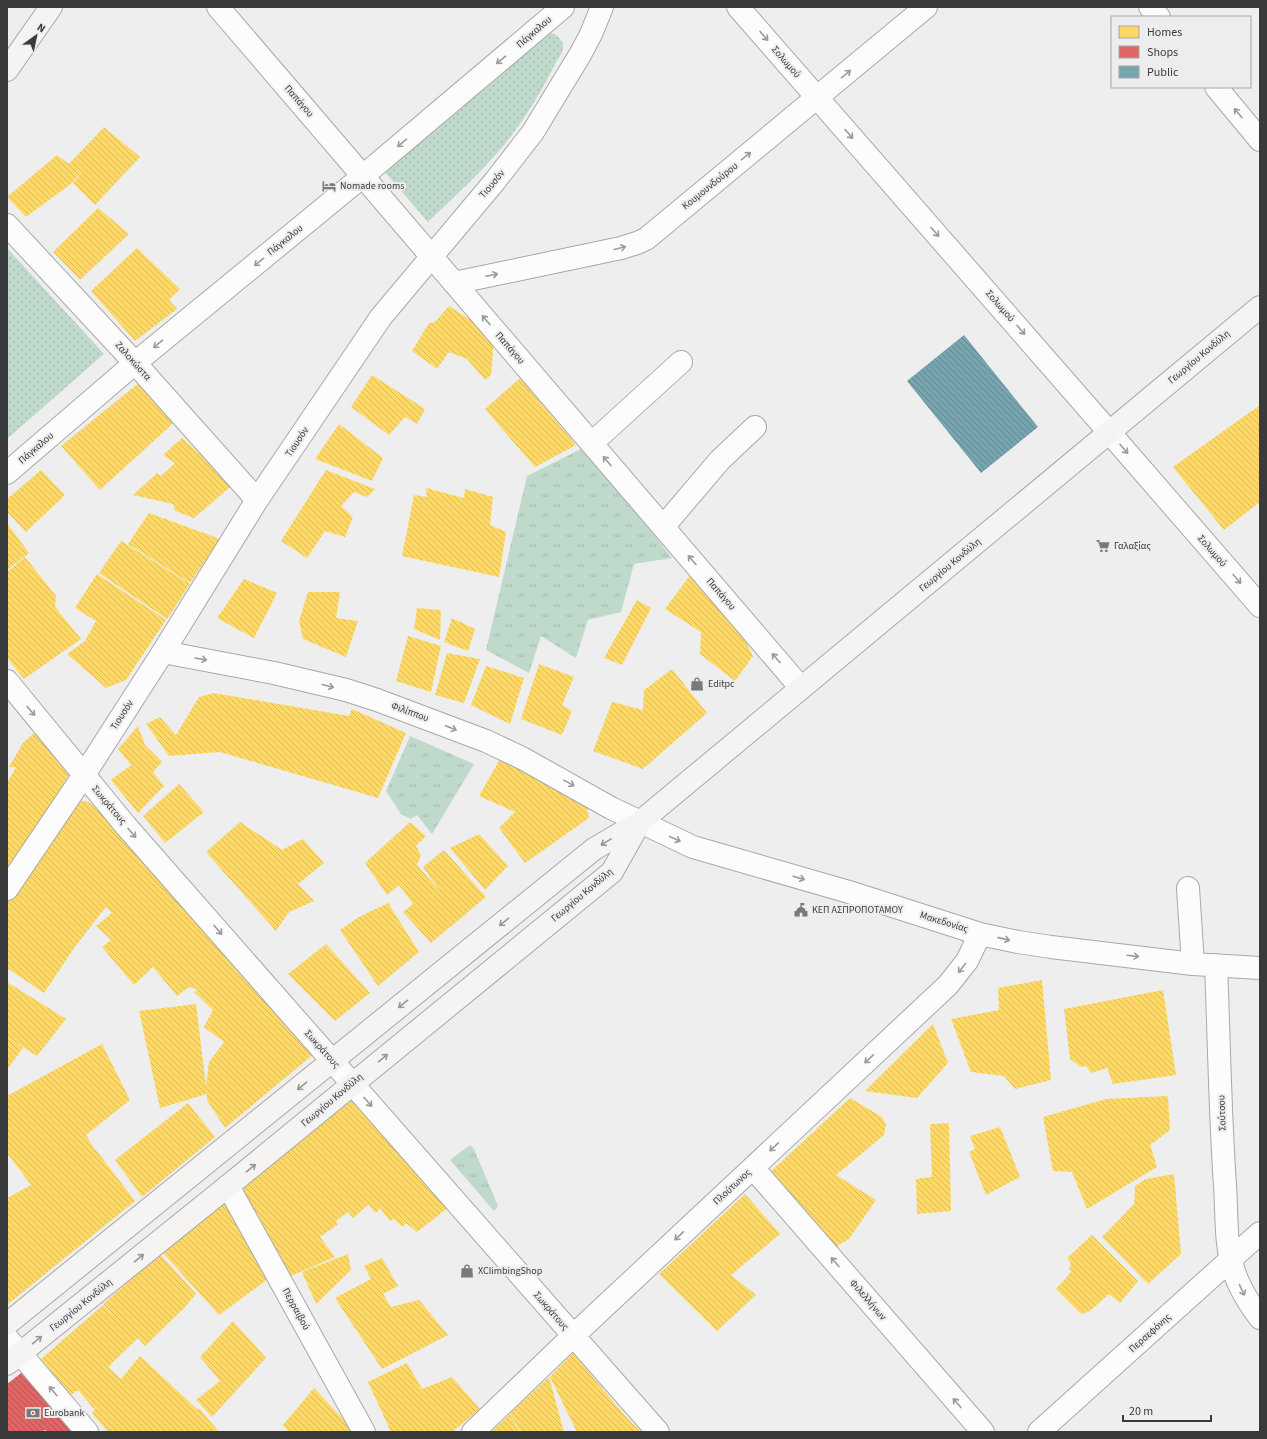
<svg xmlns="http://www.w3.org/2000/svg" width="1267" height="1439" font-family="'Source Sans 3',sans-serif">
  <defs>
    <pattern id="grass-tufts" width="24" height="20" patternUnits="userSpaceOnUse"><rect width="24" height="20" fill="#bfd9cb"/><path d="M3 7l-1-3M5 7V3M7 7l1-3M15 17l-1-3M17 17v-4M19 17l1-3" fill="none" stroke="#a5bbaf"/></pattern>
    <pattern id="park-dots" width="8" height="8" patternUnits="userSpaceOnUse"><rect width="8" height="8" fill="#bfd9cb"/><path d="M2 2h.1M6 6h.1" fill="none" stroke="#a5bbaf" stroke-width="1.8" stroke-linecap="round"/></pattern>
    <pattern id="homes-back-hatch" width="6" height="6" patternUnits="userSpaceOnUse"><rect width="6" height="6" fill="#ffd966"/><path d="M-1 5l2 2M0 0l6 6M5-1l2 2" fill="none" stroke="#dbbb59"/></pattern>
    <pattern id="shops-back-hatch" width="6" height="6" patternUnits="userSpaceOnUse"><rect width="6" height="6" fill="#e06666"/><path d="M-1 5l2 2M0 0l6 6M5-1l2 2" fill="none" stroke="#b75555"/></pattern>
    <pattern id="public-back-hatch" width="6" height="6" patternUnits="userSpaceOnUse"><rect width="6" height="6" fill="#76a5af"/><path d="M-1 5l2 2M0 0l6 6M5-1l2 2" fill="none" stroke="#628790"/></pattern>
  </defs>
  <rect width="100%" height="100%" fill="#eeeeef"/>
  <!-- grass -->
  <path fill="url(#grass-tufts)" d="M585 447 672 558 634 564 621 612 588 620 576 658 541 636 529 673 486 650 527 476Z
    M410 736 474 764 432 834 417 815 411 819 401 814 386 791Z
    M470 1145 474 1149 498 1206 494 1211 450 1160Z"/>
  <!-- park -->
  <path fill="url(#park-dots)" d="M547 32C554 33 564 39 563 47 563 53 558 59 555 64 540 95 521 125 499 151 477 176 452 199 428 222L384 171Z
    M7 248 104 354 7 439Z"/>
  <!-- homes -->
  <path fill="url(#homes-back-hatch)" d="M104 127 140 157 95 205 73 183 81 173 82 171 72 183 26 217 7 197 57 155 69 164Z
    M98 208 129 234 80 280 53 252Z
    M137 248 180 289 169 300 177 309 135 341 91 291Z
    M449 306 469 319 474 317 494 339 491 375 485 380 467 359 449 352 437 369 412 351 429 323 435 322Z
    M372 375 425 409 417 424 405 417 389 435 351 407Z
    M145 378 180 417 100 490 61 446Z
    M520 378 576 445 535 467 485 409Z
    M1260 405V502L1224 530 1173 467Z
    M339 424 383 458 372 481 315 459Z
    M182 438 200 454 203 451 235 483 194 518 175 511 173 504 133 495 157 473 161 476 175 463 163 455Z
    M41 470 65 495 26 532 7 512V499Z
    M326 470 375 489 367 497 354 492 341 506 353 517 345 537 325 531 307 558 281 541Z
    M426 488 464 498 465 489 493 497 490 525 506 532 499 577 402 556 414 495 427 497Z
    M149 513 220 539 190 583 128 544Z
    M7 523 29 553 7 570Z
    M121 541 190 584 167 619 99 573Z
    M25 557 56 596 55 607 81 639 24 679 7 658V572Z
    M97 574 166 620 126 680 106 688 67 654 85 641 96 621 75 608Z
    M691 574 737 624 753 656 735 681 700 654 701 632 665 609Z
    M244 579 277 593 254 638 217 618Z
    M308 592H340L336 618 358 621 346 657 303 639 299 621Z
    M637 600 651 608 622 665 604 658Z
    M417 608 441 610 440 640 414 629Z
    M452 618 475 629 468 651 444 642Z
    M408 636 441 646 431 692 396 681Z
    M447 653 480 659 464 703 435 695Z
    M539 664 574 677 562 705 572 711 562 735 521 719Z
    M486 666 524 678 510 724 471 705Z
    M672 669 707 713 643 769 593 751 612 702 643 710 644 690Z
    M214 693 349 716 352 709 406 733 378 798 220 752 169 756 146 724 160 717 176 735 199 697Z
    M138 726 145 745 162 762 153 772 164 786 138 813 111 780 131 765 118 749Z
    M35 732 71 772 7 872V783L16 767H9L23 743Z
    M500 759 585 798 589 818 525 863 499 828 515 812 479 796Z
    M179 784 204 812 165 843 143 816Z
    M86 801 90 803 163 868 321 1048 225 1128 207 1100V1094L160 1108 139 1011 196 1004 206 1086 209 1062 224 1042 204 1027 213 1010 194 992 198 990 189 987 177 996 153 967 134 985 102 947 111 940 96 926 112 913 106 907 74 948 44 993 7 968V903L72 808 78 802Z
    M240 822 282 850 303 839 324 863 298 884 314 901 289 912 276 931 206 852Z
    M410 822 426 836 416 846 421 855 417 865 440 891 423 867 444 850 486 897 431 943 403 912 413 904 399 885 387 895 365 863Z
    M479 834 508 866 485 890 450 848Z
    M388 903 419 952 378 986 340 930 359 917Z
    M326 944 370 993 335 1021 288 974Z
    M1042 980 1051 1080 1015 1089 1004 1076 971 1072 951 1019 999 1010 998 988Z
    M7 982 66 1019 37 1056 7 1037Z
    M1163 990 1176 1075 1113 1084 1107 1068 1091 1073 1086 1066 1080 1067 1076 1063 1070 1059 1064 1009Z
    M933 1024 948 1063 917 1098 865 1091Z
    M7 1037 23 1048 7 1070Z
    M102 1044 130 1100 86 1135 95 1150H96L135 1201 7 1305V1198L31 1185 7 1153V1096Z
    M346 1094 449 1207 417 1232 406 1223 402 1227 394 1219 390 1221 380 1208 376 1213 368 1205 353 1218 348 1212 336 1221 338 1224 320 1237 335 1257 291 1276 241 1185Z
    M1168 1096 1170 1130 1150 1145 1157 1167 1087 1209 1072 1172 1053 1171 1043 1117 1106 1099Z
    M850 1098 882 1117 886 1124 884 1135 836 1175 876 1200 849 1239 832 1249 767 1175Z
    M188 1103 215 1137 142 1197 115 1160Z
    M949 1123 951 1211 917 1214 916 1179 932 1177 930 1124Z
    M1000 1127 1020 1177 986 1195 969 1152 975 1149 970 1136Z
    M1174 1174 1181 1254 1148 1284 1102 1237 1134 1204 1135 1186 1146 1179Z
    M745 1194 780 1234 731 1275 756 1295 717 1331 659 1274Z
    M227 1200 272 1276 219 1315 163 1253Z
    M1092 1235 1138 1281 1120 1303 1109 1294 1090 1311 1081 1314 1056 1289 1071 1272 1069 1269 1071 1263 1067 1258Z
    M160 1254 196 1294 185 1307 145 1346 138 1338 108 1367 121 1379 140 1356 198 1410 199 1408 219 1432H108L92 1413 98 1405 94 1409 78 1390 71 1395 41 1359 103 1305 114 1316 103 1304Z
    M348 1254 351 1270 316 1304 302 1272Z
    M382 1258 398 1286 383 1294 391 1307 419 1300 448 1335 382 1369 335 1298 371 1279 364 1266Z
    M233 1321 266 1358 212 1417 196 1400 220 1381 200 1357Z
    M573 1353 626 1417 641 1432H577L550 1377Z
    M407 1363 422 1389 452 1377 480 1409 452 1432H391L368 1382Z
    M549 1377 564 1432H520L510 1413Z
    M314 1388 355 1432H289L283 1425Z
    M510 1414 519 1432H491Z"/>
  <!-- shops -->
  <path fill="url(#shops-back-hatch)" d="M25 1370 80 1432H47L45 1430 41 1432H7V1384Z"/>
  <!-- public -->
  <path fill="url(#public-back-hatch)" d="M964 335 1038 427 981 473 907 381Z"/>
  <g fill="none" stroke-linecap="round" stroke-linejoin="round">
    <!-- street casing -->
    <g stroke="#a8a8a9" stroke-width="24">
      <path id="street" d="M218 7 801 688
        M738 7 1109 432 1260 606
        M1150 7 1159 17
        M1216 87 1260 140
        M7 225 135 363 257 500
        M454 283 621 248 637 243 646 239 926 7
        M592 443 681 362
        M7 473 135 363 363 176 563 7
        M663 527 720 460 755 427
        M163 652 274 673 346 690 377 700 486 741 522 758 611 808 693 847 849 892 980 934 1018 942 1051 947 1193 964 1260 968
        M7 681 126 826 658 1432
        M1188 888 1193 964
        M7 889 84 775 163 652 257 500 381 317 495 181 533 132 581 53 591 34 602 7
        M1216 965C1219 1039 1220 1113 1225 1186 1227 1213 1225 1242 1233 1268 1238 1286 1248 1302 1260 1318
        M753 1168 983 1432
        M228 1186 364 1432
        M7 1338 87 1432
        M473 1432 573 1336 948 985 967 961 980 934
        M1039 1432 1260 1233"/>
    </g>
    <!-- secondary casing -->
    <g stroke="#a8a8a9" stroke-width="24">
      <path id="secondary" d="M7 70 51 7
        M7 1324 594 849 640 822 1260 307
        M7 1364 228 1186 612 872 640 822"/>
    </g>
    <!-- street -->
    <use href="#street" stroke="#fcfcfd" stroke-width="22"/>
    <!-- secondary -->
    <use href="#secondary" stroke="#f6f4f2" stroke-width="22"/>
  </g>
  <!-- one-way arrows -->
  <defs><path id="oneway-shaft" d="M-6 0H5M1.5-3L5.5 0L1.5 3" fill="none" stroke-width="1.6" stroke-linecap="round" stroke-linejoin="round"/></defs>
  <g stroke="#9a9b9c">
    <use href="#oneway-shaft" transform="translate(764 36) rotate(49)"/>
    <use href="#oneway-shaft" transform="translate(501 60) rotate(140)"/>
    <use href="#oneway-shaft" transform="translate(846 74) rotate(-40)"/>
    <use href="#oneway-shaft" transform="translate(1238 113) rotate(-130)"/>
    <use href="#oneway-shaft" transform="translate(849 134) rotate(49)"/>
    <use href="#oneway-shaft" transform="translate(402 143) rotate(140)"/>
    <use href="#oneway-shaft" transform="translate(746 156) rotate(-39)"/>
    <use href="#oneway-shaft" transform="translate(935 232) rotate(49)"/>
    <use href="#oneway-shaft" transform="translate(620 248) rotate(-14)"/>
    <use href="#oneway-shaft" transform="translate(259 262) rotate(141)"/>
    <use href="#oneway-shaft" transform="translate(492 275) rotate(-12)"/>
    <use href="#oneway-shaft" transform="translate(486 320) rotate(-131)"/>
    <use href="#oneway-shaft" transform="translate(1021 330) rotate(49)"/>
    <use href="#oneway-shaft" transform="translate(158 344) rotate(141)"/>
    <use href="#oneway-shaft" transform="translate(1124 449) rotate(49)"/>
    <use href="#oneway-shaft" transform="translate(607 461) rotate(-131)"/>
    <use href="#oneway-shaft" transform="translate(692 560) rotate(-131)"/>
    <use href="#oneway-shaft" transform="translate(1237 579) rotate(49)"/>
    <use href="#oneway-shaft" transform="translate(776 658) rotate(-131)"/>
    <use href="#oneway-shaft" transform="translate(201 659) rotate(10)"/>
    <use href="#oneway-shaft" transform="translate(328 686) rotate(15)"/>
    <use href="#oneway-shaft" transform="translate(31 711) rotate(50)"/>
    <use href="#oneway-shaft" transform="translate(451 728) rotate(21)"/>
    <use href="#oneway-shaft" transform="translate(569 783) rotate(29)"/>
    <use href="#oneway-shaft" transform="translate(132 833) rotate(49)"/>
    <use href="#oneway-shaft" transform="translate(675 839) rotate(24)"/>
    <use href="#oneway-shaft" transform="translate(799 878) rotate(16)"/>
    <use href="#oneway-shaft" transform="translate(218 930) rotate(49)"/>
    <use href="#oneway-shaft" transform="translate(1004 939) rotate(13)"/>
    <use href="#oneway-shaft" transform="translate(1133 956) rotate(7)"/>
    <use href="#oneway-shaft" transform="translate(962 968) rotate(128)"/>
    <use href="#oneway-shaft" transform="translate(869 1059) rotate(137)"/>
    <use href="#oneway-shaft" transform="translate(368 1102) rotate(49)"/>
    <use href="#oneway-shaft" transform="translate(774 1147) rotate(137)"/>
    <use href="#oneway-shaft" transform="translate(679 1236) rotate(137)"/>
    <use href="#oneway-shaft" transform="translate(835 1262) rotate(-131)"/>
    <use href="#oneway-shaft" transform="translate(1242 1290) rotate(64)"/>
    <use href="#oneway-shaft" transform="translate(53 1391) rotate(-130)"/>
    <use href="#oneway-shaft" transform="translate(957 1403) rotate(-131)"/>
  </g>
  <g stroke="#989796">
    <use href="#oneway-shaft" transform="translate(606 842) rotate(149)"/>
    <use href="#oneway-shaft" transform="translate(504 922) rotate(141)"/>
    <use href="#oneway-shaft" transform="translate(403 1004) rotate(141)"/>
    <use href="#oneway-shaft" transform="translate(383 1058) rotate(-39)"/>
    <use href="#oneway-shaft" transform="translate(302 1086) rotate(141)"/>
    <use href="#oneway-shaft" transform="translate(251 1168) rotate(-40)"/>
    <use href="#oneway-shaft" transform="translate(139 1258) rotate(-39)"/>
    <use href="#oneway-shaft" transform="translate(37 1340) rotate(-39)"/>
  </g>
  <!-- icons -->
  <defs>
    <g id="hotel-bare" transform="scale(1.08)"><path d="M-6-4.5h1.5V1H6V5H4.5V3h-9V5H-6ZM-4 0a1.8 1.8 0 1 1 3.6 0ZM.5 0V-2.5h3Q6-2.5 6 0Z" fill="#78797a" stroke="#ededf0" stroke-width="2.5" paint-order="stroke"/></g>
    <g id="supermarket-bare" transform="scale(1.08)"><path d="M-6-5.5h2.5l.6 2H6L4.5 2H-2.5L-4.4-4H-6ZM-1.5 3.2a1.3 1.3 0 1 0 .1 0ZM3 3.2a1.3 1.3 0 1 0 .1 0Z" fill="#78797a" stroke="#ededf0" stroke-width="2.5" paint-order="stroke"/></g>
    <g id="shop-bare" transform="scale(1.08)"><path d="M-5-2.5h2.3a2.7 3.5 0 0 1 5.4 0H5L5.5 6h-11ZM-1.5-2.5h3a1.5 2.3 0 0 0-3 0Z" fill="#78797a" stroke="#ededf0" stroke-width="2.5" paint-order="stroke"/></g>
    <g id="civic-bare" transform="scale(1.08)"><path d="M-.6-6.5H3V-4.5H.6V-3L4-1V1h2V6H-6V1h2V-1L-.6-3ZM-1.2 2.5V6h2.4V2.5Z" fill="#78797a" stroke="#ededf0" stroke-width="2.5" paint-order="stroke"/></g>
    <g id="bank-bare" transform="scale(1.08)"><path d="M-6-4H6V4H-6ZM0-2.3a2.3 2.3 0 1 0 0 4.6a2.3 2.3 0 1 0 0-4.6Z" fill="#78797a" stroke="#ededf0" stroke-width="2.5" paint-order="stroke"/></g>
  </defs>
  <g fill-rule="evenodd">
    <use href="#hotel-bare" x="329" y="186"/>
    <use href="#supermarket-bare" x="1103" y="546"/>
    <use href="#shop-bare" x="697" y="684"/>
    <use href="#civic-bare" x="801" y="910"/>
    <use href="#shop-bare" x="467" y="1271"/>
    <use href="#bank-bare" x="33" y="1413"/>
  </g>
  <g text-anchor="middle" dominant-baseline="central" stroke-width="4" stroke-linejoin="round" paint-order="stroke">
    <!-- street labels -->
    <g font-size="10" fill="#393a3b" stroke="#ededf0">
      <text transform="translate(534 32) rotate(-41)">Πάγκαλου</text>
      <text transform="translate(786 62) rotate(49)">Σολωμού</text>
      <text transform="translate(299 101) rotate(49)">Παπάγου</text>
      <text transform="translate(492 184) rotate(-50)">Τιουσόν</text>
      <text transform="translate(710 186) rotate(-39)">Κουμουνδούρου</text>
      <text transform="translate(285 240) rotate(-39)">Πάγκαλου</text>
      <text transform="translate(1000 306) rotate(49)">Σολωμού</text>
      <text transform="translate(510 348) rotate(49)">Παπάγου</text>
      <text transform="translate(1199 357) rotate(-40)">Γεωργίου Κονδύλη</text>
      <text transform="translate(133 361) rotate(48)">Ζαλοκώστα</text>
      <text transform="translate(297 442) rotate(-56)">Τιουσόν</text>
      <text transform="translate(36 448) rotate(-41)">Πάγκαλου</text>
      <text transform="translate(1212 551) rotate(49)">Σολωμού</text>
      <text transform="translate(950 565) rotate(-40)">Γεωργίου Κονδύλη</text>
      <text transform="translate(721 594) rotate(49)">Παπάγου</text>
      <text transform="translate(410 712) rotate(20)">Φιλίππου</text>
      <text transform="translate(122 715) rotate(-57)">Τιουσόν</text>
      <text transform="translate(109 805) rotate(50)">Σωκράτους</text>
      <text transform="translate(582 895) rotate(-40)">Γεωργίου Κονδύλη</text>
      <text transform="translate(944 922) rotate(17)">Μακεδονίας</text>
      <text transform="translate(322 1049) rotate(48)">Σωκράτους</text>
      <text transform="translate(332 1100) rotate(-40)">Γεωργίου Κονδύλη</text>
      <text transform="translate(1222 1113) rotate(-92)">Σούτσου</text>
      <text transform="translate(732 1187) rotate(-43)">Πλούτωνος</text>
      <text transform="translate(868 1300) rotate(49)">Φιλελλήνων</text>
      <text transform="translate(81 1305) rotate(-39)">Γεωργίου Κονδύλη</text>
      <text transform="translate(296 1309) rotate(61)">Περραιβού</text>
      <text transform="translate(551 1311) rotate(49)">Σωκράτους</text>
      <text transform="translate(1150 1333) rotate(-42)">Περσεφόνης</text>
    </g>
    <!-- poi labels -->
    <g font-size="10" fill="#393a3b" stroke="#ededf0" text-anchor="start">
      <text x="340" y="186">Nomade rooms</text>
      <text x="1114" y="546">Γαλαξίας</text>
      <text x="708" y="684">Editpc</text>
      <text x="812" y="910">ΚΕΠ ΑΣΠΡΟΠΟΤΑΜΟΥ</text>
      <text x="478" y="1271">XClimbingShop</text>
      <text x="44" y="1413">Eurobank</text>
    </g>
  </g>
  <!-- border -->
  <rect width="1267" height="1439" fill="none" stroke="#393a3b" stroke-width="16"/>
  <!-- legend -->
  <rect x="1111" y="16" width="140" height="72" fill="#ededf0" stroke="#a5a5a8"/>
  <rect x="1119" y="26" width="20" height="12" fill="#ffd966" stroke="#a5a5a8"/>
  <text x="1147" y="36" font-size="12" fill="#393a3b">Homes</text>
  <rect x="1119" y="46" width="20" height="12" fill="#e06666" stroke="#a5a5a8"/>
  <text x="1147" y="56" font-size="12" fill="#393a3b">Shops</text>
  <rect x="1119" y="66" width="20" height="12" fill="#76a5af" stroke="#a5a5a8"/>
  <text x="1147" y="76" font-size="12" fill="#393a3b">Public</text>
  <!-- north arrow -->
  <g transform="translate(36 36) rotate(33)" stroke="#ededf0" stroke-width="3" paint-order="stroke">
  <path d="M0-3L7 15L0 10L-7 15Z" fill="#393a3b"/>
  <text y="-6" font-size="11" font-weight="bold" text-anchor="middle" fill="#393a3b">N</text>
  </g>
  <!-- scale -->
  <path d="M1123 1415v6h88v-6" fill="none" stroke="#393a3b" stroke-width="2"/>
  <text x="1129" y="1415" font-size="12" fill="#393a3b" stroke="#ededf0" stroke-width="3" paint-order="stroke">20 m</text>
</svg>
